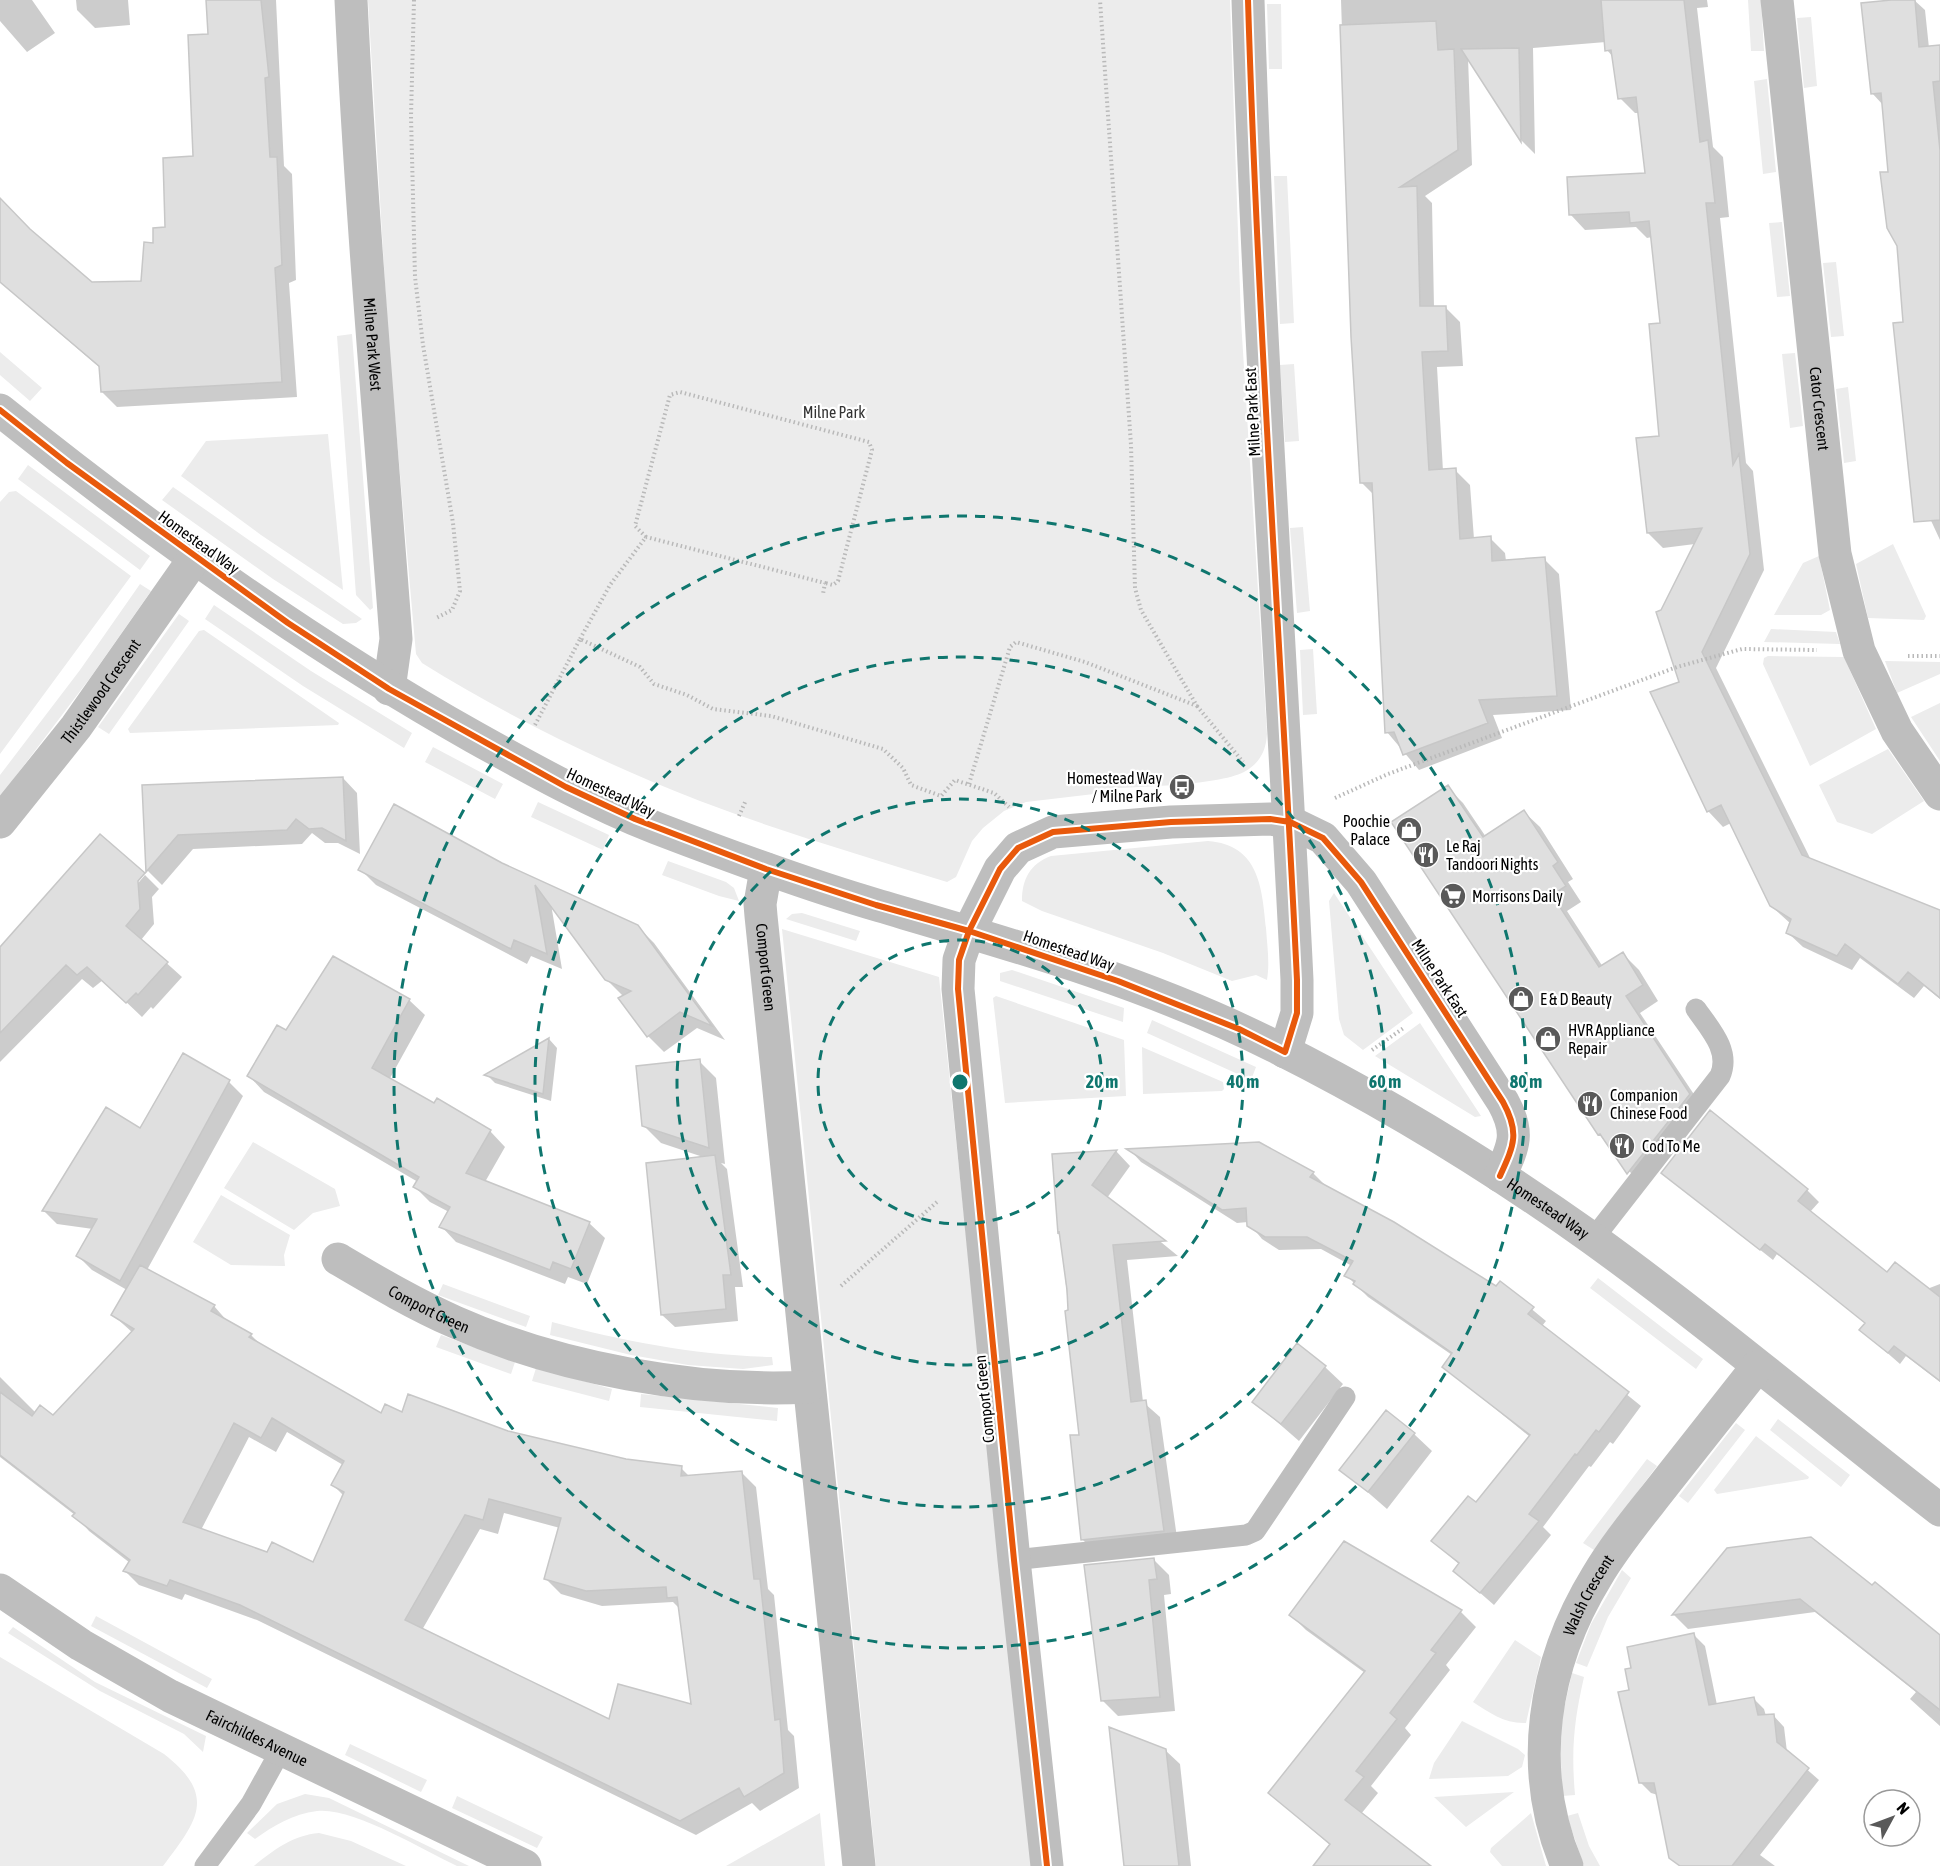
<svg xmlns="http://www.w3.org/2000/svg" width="1940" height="1866" font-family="'Asap Condensed',sans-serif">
  <rect width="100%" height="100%" fill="#fff"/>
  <!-- green -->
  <path fill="#ececec" d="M368 0H1230L1241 320 1267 734C1266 751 1260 763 1244 772 1217 786 1130 787 1096 789L1094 794 1026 802 1004 811 983 828 972 841 956 877 947 882C864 856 781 832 700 801 604 764 509 717 422 663L416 654 389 350Z
    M1748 0H1761L1764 51H1751Z
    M1267 4H1281L1282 69H1269Z
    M1811 17 1817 86 1804 88 1797 18Z
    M1767 79 1776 172 1763 174 1754 81Z
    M1274 176H1287L1294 323 1280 324Z
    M1782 222 1790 296 1777 297 1769 223Z
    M1836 262 1844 336 1831 337 1823 263Z
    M352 334 373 608 370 610 356 595 337 336Z
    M0 352 42 388 30 401 0 375Z
    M1795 353 1803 426 1790 428 1782 354Z
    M1294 364 1299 441 1285 442 1280 365Z
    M1848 387 1856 461 1844 463 1836 389Z
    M328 434 343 590 261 535 181 476 206 441Z
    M28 465 150 556 140 570 18 479Z
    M173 487 362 619 356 623 343 624 273 579 162 500Z
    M16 491 131 576 0 754V502L9 492Z
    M1303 527 1310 611 1297 613 1290 528Z
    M1893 544 1926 616 1924 620 1868 618 1856 564Z
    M1819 556 1830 610 1821 615H1774L1803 563Z
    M140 584 151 591 90 678 0 797V775L80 670Z
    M214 605 311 671 412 733 404 748 303 686 205 619Z
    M179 614 189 621 109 734 98 727Z
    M1771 629 1836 632 1840 644 1764 642Z
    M204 630 339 723 338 725 130 733 128 729 199 631Z
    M1313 649 1317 714 1303 715 1300 650Z
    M1768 656 1844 657 1876 729 1810 766 1763 664 1764 658Z
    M1885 661 1940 662V674L1897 693Z
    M1940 703V761L1911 717Z
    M433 747 503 784 495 799 425 762Z
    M1888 749 1924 801 1872 834 1837 822 1819 785Z
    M538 802 609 835 603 850 531 817Z
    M1208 841C1259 845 1262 887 1266 928 1267 945 1270 962 1267 980L1256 975 1232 981 1163 953 1042 911 1022 901C1022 879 1030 864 1051 856Z
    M668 861 726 882 734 888 739 901 719 896 662 875Z
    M1334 893 1413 1013 1363 1050 1344 1035 1339 1019 1329 901Z
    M802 913 860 931 856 941 786 919 792 914Z
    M782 929 939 977 1032 1866H876Z
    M1012 970 1124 1008 1123 1022 1000 981V973Z
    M996 996 1124 1040 1126 1096 1005 1103 993 998Z
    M1152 1020 1256 1067 1251 1080 1147 1033Z
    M1420 1023 1481 1116 1475 1117 1375 1056Z
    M1142 1047 1223 1082 1224 1089 1222 1091 1143 1094Z
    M253 1142 335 1189 340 1206 313 1213 294 1230 224 1188Z
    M221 1195 290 1235 284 1255 285 1266 231 1265 193 1242Z
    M1598 1278 1703 1359 1696 1369 1590 1288Z
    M443 1284 530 1316 526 1327 438 1295Z
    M552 1322C626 1342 696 1355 772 1357L773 1365 743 1369 688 1365 631 1355 550 1335Z
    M441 1335 515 1362 511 1374 436 1347Z
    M536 1368 612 1389 609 1401 532 1381Z
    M641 1394 778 1408 777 1421 640 1407Z
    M1778 1419 1850 1475 1841 1487 1770 1430Z
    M1736 1423 1745 1430 1688 1503 1679 1496Z
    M1756 1436 1809 1477 1808 1479 1717 1494 1714 1490Z
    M1647 1459 1657 1466 1594 1550 1583 1543Z
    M1622 1570 1631 1578 1608 1617 1587 1667 1576 1663 1591 1624Z
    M96 1616 212 1679 207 1688 91 1626Z
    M13 1627 95 1682 206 1736 203 1752 184 1734 100 1691 8 1633Z
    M1515 1640 1541 1657 1526 1723C1505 1724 1490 1713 1473 1702Z
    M0 1657 164 1754C218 1796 197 1821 163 1866H0Z
    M1572 1673 1584 1677C1574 1721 1571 1749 1575 1795L1562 1796 1560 1727Z
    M1462 1721 1518 1749 1525 1755 1522 1767 1508 1776 1429 1779 1434 1763Z
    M350 1744 427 1780 421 1792 345 1755Z
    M1514 1792 1466 1827 1434 1797Z
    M305 1794 329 1798 469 1866H457C423 1850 353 1807 317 1811 293 1814 273 1826 255 1839L247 1833 277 1804Z
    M457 1796 543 1837 537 1848 452 1808Z
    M820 1813 825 1866H726Z
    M1531 1813 1546 1866H1502L1490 1852 1491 1848Z
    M1578 1813 1589 1846 1600 1866H1584L1567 1816Z
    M319 1833 351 1841 406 1866H254C273 1850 294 1835 319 1833Z"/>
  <!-- shadow -->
  <path fill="#0003" fill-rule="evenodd" d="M0 0H32L55 33 27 52 0 21Z
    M76 0H128L130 25 95 28 77 10Z
    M207 0H276L284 166 292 174 296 280 289 283 297 397 117 407 102 392 100 368 0 282V199L32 233 91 284 143 283 154 244 167 229 195 157 210 36Z
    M1341 0H1707L1708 7 1697 8 1713 147 1723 157 1729 217 1720 218 1746 463 1753 471 1764 570 1716 668 1811 860 1940 921V999L1924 986 1914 998 1860 958 1852 970 1803 947 1787 932 1791 924 1771 906 1731 823 1723 827 1708 811 1681 683 1662 611 1695 544 1663 548 1648 533 1661 437V324L1652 237 1647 238 1636 227 1585 230 1570 214 1646 174 1639 113H1635L1620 98 1613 57 1607 50 1606 42 1533 48 1535 154 1522 141 1468 58 1472 165 1425 196 1432 203 1434 307H1445L1460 322 1463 366 1437 367 1443 471 1455 470 1470 485 1474 539 1490 538 1505 553 1506 561 1544 559 1559 574 1571 710 1493 715 1502 738 1419 770 1387 732 1374 495 1362 483 1352 337Z
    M1907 0H1914L1925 10 1929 48 1940 49V540L1914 484 1905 323 1883 105 1872 93Z
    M343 778 357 793 360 854 338 843H325L312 833 302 844 193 849 162 885 148 871 144 787Z
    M1447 787 1463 803 1486 837 1524 812 1540 827 1573 879 1568 882 1581 902 1567 911 1603 967 1623 954 1639 970 1658 1001 1640 1013 1705 1111 1644 1189 1599 1134Z
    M501 864 637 926 654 943 725 1040 697 1028 664 1052 648 1036 621 999 624 997 606 979 551 904 562 969 531 956 527 964 376 885 360 869Z
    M145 875 159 889 152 897 154 924 141 940 182 977 153 1009 151 1007 142 1017 103 980 93 988 82 979 0 1062V950L132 886 134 888Z
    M409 1000 425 1015 389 1080 434 1106 490 1131 505 1147 485 1182 589 1223 605 1238 587 1284 568 1277 565 1284 456 1242 441 1226 449 1212 430 1202 415 1187 418 1182 264 1092 249 1076 286 1032Z
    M549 1039 557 1048 551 1101 495 1083 487 1075Z
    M183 1055 229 1082 243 1096 147 1270 214 1306 228 1322 251 1335 262 1346 382 1415 403 1414 508 1432 626 1461 681 1468 690 1477 741 1472 756 1487 768 1589 774 1595 788 1730 794 1736 799 1788 760 1811 752 1803 696 1835 257 1620 185 1594 182 1600 139 1585 125 1571 130 1563 89 1531 75 1515 0 1457V1377L36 1413 53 1417 133 1333 113 1315 127 1290 92 1270 78 1256 93 1229 57 1224 44 1211 141 1130ZM287 1432 343 1465 333 1485 344 1496 313 1564 268 1553 201 1530 249 1437 276 1452ZM504 1513 560 1528 546 1579 561 1594 602 1606 673 1602 680 1609 692 1706 609 1721 422 1630 480 1529 498 1534Z
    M699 1061 716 1078 725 1164 721 1163 727 1169 743 1287H735L738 1321 675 1327 662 1315 706 1158 661 1143 644 1126Z
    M1710 1112 1807 1190 1819 1202 1810 1212 1888 1274 1927 1289 1940 1284V1382L1906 1356 1900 1364 1861 1330 1866 1324 1829 1294 1777 1254 1773 1260 1663 1173Z
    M1130 1150 1313 1173 1326 1186 1496 1288 1500 1283 1546 1321 1542 1326 1641 1406 1613 1444 1610 1442 1591 1467 1589 1466 1543 1527 1551 1535 1494 1605 1455 1571 1460 1565 1433 1541 1476 1505 1530 1437 1444 1367 1452 1355 1368 1297 1346 1275 1352 1266 1321 1249 1279 1250 1262 1239 1248 1222 1237 1223 1141 1162Z
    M1116 1151 1130 1166 1107 1198 1178 1256 1127 1260 1143 1402 1160 1417 1178 1545 1097 1554 1082 1539 1081 1436 1053 1155Z
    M1325 1367 1343 1384 1299 1441 1254 1402Z
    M1414 1434 1432 1451 1387 1509 1341 1469Z
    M1345 1543 1461 1612 1476 1627 1446 1665 1450 1670 1405 1728 1411 1735 1371 1786 1378 1793 1361 1814 1427 1866H1331V1846L1270 1793 1365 1673 1306 1630 1291 1615Z
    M1728 1549 1940 1637V1726L1910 1699 1916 1692 1815 1612 1688 1629 1674 1615Z
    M1153 1559 1169 1575 1171 1594 1164 1595 1175 1711 1118 1716 1102 1700Z
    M1694 1635 1705 1646 1717 1705 1753 1698 1764 1709 1766 1716 1773 1715 1784 1727 1787 1752 1819 1780 1760 1855 1775 1866H1680L1671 1857 1658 1795 1651 1793 1640 1782 1631 1692Z
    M1165 1750 1180 1764 1191 1866H1126Z"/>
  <!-- building -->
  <path fill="#dfdfdf" stroke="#c7c7c7" stroke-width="1.5" fill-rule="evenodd" d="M206 0H261L269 77 265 78 270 157H277L282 265 275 268 282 382 101 392 99 366 0 282V198L30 229 92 282 141 281 144 242 153 243V228L165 227 163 158 193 156 188 35 208 34Z
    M1601 0H1684L1700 142 1708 140 1715 203H1706L1733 465 1739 454 1750 554 1702 652 1802 855 1940 910V998L1908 972 1898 984 1845 944 1837 956 1786 933 1791 919 1770 906 1721 805 1707 812 1650 692 1679 682 1656 612 1661 610 1702 528 1647 533 1636 438 1659 436 1649 324 1660 323 1649 221 1630 223 1629 212 1569 215 1567 177 1645 173 1636 97 1618 99 1611 50 1605 51Z
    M1891 0H1915L1919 47 1940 45V81L1933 82 1940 150V520L1914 522 1893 323 1903 322 1897 246 1887 228 1880 172H1888L1881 93 1871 94 1861 3Z
    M1436 21 1438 50 1454 49 1458 150 1400 187 1417 186 1420 306H1446L1448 351 1422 352 1429 470 1456 468 1460 539 1491 536 1492 561 1545 557 1557 696 1479 700 1488 723 1403 755 1394 732 1385 733 1372 483H1360L1351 337 1340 25Z
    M1519 48 1521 142 1461 49Z
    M343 777 346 841 322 828 309 829 296 819 287 830 178 835 146 872 142 785Z
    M1448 785 1483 837 1524 810 1558 862 1553 866 1566 886 1552 895 1599 967 1623 952 1643 985 1626 996 1690 1094 1627 1174 1600 1134 1598 1135 1391 822Z
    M394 804 502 863 638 925 712 1026 680 1012 647 1037 618 998 631 991 605 980 535 885 547 954 514 940 511 949 358 870Z
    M100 834 145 873 138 881 140 909 126 926 168 962 138 995 136 993 126 1003 87 967 77 975 66 965 0 1033V947Z
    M333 956 410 999 372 1068 434 1103 437 1098 491 1130 466 1173 590 1222 571 1269 553 1262 550 1270 439 1227 450 1207 413 1187 419 1177 247 1076 277 1025 286 1030Z
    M549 1038 543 1094 484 1075Z
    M183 1053 230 1080 120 1281 76 1256 97 1219 42 1211 106 1107 140 1128Z
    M700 1059 709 1148 642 1126 636 1066Z
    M1710 1110 1808 1189 1798 1201 1887 1272 1895 1262 1940 1297V1381L1894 1346 1888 1353 1859 1330 1865 1323 1815 1283 1765 1244 1760 1250 1661 1173Z
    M1259 1142 1314 1172 1310 1177 1394 1222 1496 1286 1500 1281 1534 1307 1528 1314 1629 1392 1599 1432 1596 1430 1577 1455 1575 1454 1529 1514 1539 1521 1480 1593 1453 1571 1459 1563 1431 1541 1468 1496 1476 1502 1530 1435 1442 1367 1452 1353 1353 1284 1355 1281 1344 1276 1353 1261 1307 1237H1265L1247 1226 1246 1208 1222 1210 1126 1149Z
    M1117 1150 1092 1185 1166 1241 1113 1245 1131 1402 1146 1400 1164 1531 1081 1540 1070 1435H1079L1065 1311 1068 1310 1067 1290 1059 1231 1058 1234 1052 1154Z
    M715 1155 731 1275H723L726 1309 661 1315 646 1163Z
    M140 1265 215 1305 211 1311 252 1334 249 1337 381 1413 385 1404 402 1412 408 1394 508 1431 626 1459 682 1466 681 1476 742 1471 754 1579H760L775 1720 780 1719 784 1773 744 1797 739 1788 680 1821 240 1605 170 1580 167 1586 123 1571 130 1560 72 1516 75 1513 0 1455V1392L32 1416 40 1405 53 1415 134 1329 111 1315ZM272 1418 344 1461 331 1485 344 1492 313 1562 272 1542 267 1552 183 1522 234 1423 261 1438ZM489 1499 561 1518 544 1579 586 1591 666 1587 667 1598 677 1597 691 1704 618 1684 609 1719 405 1620 465 1515 483 1520Z
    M1297 1343 1326 1366 1281 1424 1252 1402Z
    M1386 1410 1415 1433 1368 1492 1339 1470Z
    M1811 1537 1872 1585 1875 1582 1940 1635V1710L1800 1599 1672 1615 1727 1548Z
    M1344 1541 1462 1610 1431 1650 1436 1653 1390 1713 1397 1719 1356 1771 1364 1777 1345 1800 1431 1866H1313L1330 1844 1268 1793 1365 1671 1289 1615Z
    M1154 1558 1157 1579 1149 1580 1160 1697 1101 1701 1084 1565Z
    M1694 1633 1709 1705 1754 1697 1758 1715 1774 1714 1777 1742 1809 1768 1732 1866H1680L1669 1858 1654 1783H1639L1618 1692 1629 1690 1625 1669 1631 1668 1627 1647Z
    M1109 1727 1166 1749 1179 1866H1124Z"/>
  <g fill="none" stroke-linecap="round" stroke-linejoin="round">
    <!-- path -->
    <path stroke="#b9b9b9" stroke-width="4" stroke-dasharray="1.5 3" stroke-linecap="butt" d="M414 0 411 116 415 277 423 345 453 523 460 591 452 610 436 618
      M646 537 635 526 670 395 680 392 869 442 872 450 838 581 833 585 825 583
      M580 639 610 585 646 537 825 583 823 594
      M1908 656H1940
      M1197 706 1243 762
      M535 725 580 639 640 667 654 684 687 695 713 709 771 716 883 749 903 768 911 785 941 796 955 780 994 793 1009 807
      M969 784 1010 647 1016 642 1085 662 1197 706 1141 610 1135 588 1131 445 1100 0
      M1335 798 1388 774 1677 667 1742 649 1817 650
      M739 816 746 800
      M1372 1050 1405 1027
      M841 1286 937 1202"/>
    <!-- service -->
    <path stroke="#bebebe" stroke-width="21" d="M1593 1239 1720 1076C1731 1051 1710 1029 1696 1009
      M1014 1560 1246 1535 1255 1531 1345 1397
      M205 1866 251 1804 282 1748"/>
    <!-- minor -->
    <g stroke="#bebebe" stroke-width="33">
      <path id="s1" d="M351 0C361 214 380 426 396 639L389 689"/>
      <path d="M1248 0C1258 327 1281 653 1297 980V1013L1285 1052"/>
      <path id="s2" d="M1777 0 1835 554 1859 651 1897 731 1940 794"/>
      <path id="s3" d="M0 410C149 530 307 643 474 737 533 770 593 803 656 828 729 856 804 884 880 906 1013 945 1149 983 1274 1046 1384 1101 1492 1167 1593 1239 1712 1325 1824 1420 1940 1510"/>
      <path id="s4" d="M0 822 76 727 196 556"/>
      <path id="s5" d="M766 869 760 904 761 916 859 1866"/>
      <path id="s6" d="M338 1259C377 1282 414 1304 455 1322 559 1368 696 1393 808 1387"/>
      <path id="s7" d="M0 1590 81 1645 170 1696 525 1866"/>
      <path d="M1047 1866 1014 1560 958 989 959 960 969 931 1000 869 1018 848 1053 832 1171 822 1270 819 1290 822 1323 838 1361 882 1503 1102C1520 1133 1514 1145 1500 1176"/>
      <path id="s8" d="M1567 1866C1526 1769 1543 1664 1597 1576 1617 1542 1643 1512 1667 1481 1697 1443 1727 1405 1757 1367"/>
    </g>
    <!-- cycleway casing -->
    <g stroke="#fff" stroke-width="10">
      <path id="cycleway" d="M0 410 67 463 288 623 389 689 566 787 635 819 766 869 876 905 969 931 1118 981 1239 1029 1285 1052 1297 1013V980C1281 653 1258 327 1248 0
        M1047 1866 1014 1560 958 989 959 960 969 931 1000 869 1018 848 1053 832 1171 822 1270 819 1290 822 1323 838 1361 882 1503 1102C1520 1133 1514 1145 1500 1176"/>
    </g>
    <!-- cycleway -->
    <use href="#cycleway" stroke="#e8590c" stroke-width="6"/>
  </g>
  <!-- distance rings -->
  <g fill="none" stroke="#0f766e" stroke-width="3" stroke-dasharray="10 8">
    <circle cx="960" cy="1082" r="142"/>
    <circle cx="960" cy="1082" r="283"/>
    <circle cx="960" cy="1082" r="425"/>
    <circle cx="960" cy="1082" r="566"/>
  </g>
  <!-- icons -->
  <defs>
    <g id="bus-disc" transform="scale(1.35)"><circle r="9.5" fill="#595959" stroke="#fff"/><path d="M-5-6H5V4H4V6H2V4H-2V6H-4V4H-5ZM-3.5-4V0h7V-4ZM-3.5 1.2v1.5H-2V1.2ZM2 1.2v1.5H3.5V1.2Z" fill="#fff"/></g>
    <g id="shop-disc" transform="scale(1.35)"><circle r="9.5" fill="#595959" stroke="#fff"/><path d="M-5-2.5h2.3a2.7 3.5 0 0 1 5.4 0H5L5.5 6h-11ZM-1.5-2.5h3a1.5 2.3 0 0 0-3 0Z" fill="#fff"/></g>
    <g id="restaurant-disc" transform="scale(1.35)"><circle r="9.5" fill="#595959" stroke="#fff"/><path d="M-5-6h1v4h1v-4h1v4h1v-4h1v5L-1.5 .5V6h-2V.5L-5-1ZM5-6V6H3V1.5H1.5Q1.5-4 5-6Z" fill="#fff"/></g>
    <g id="supermarket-disc" transform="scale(1.35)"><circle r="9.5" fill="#595959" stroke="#fff"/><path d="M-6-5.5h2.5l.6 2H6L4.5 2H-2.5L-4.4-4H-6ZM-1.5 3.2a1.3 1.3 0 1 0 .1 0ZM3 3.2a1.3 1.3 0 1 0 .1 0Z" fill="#fff"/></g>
  </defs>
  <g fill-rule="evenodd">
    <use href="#bus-disc" x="1182" y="787"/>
    <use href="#shop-disc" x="1409" y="830"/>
    <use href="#restaurant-disc" x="1426" y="855"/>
    <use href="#supermarket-disc" x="1453" y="896"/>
    <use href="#shop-disc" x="1521" y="999"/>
    <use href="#shop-disc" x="1548" y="1039"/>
    <use href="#restaurant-disc" x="1590" y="1104"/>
    <use href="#restaurant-disc" x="1622" y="1146"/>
  </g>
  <g text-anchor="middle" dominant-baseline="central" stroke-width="4.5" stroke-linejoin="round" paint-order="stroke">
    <!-- street labels -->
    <g font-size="16" fill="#000" stroke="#fff">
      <text stroke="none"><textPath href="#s1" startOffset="345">Milne Park West</textPath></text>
      <text stroke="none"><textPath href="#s2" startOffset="411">Cator Crescent</textPath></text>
      <text transform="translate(1252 412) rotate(-93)">Milne Park East</text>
      <text transform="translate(199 542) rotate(36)">Homestead Way</text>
      <text stroke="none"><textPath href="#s4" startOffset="165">Thistlewood Crescent</textPath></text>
      <text transform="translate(611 792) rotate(25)">Homestead Way</text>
      <text transform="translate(1069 950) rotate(19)">Homestead Way</text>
      <text stroke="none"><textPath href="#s5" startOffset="99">Comport Green</textPath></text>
      <text transform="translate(1440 978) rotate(57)">Milne Park East</text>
      <text stroke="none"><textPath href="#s3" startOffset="1755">Homestead Way</textPath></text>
      <text stroke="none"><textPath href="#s6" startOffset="104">Comport Green</textPath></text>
      <text transform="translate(984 1399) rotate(-96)">Comport Green</text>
      <text stroke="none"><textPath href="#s8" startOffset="282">Walsh Crescent</textPath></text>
      <text stroke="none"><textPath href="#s7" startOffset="297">Fairchildes Avenue</textPath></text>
    </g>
    <!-- park labels -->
    <g font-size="16" fill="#333" stroke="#fff">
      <text x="834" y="412">Milne Park</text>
    </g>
    <!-- poi labels -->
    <g font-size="16" fill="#000" stroke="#fff" text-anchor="start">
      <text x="1162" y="778" text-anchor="end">Homestead Way<tspan x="1162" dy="18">/ Milne Park</tspan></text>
      <text x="1390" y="821" text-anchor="end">Poochie<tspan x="1390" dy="18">Palace</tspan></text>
      <text x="1446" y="846">Le Raj<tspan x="1446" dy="18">Tandoori Nights</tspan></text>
      <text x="1472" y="896">Morrisons Daily</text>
      <text x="1540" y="999">E &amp; D Beauty</text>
      <text x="1568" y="1030">HVR Appliance<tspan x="1568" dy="18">Repair</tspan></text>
      <text x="1610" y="1095">Companion<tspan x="1610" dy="18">Chinese Food</tspan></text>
      <text x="1642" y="1146">Cod To Me</text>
    </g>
  </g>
  <circle cx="960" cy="1082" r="9" fill="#0f766e" stroke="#fff" stroke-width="3"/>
  <g font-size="18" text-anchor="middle" font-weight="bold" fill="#0f766e" stroke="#fff" stroke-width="4.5" stroke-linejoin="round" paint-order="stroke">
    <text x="1102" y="1088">20 m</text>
    <text x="1243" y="1088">40 m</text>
    <text x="1385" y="1088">60 m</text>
    <text x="1526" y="1088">80 m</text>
  </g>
  <!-- north arrow -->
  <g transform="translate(1892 1818) rotate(49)"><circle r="28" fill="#ffffff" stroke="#999999" stroke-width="1.5"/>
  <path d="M0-4.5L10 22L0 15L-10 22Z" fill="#595959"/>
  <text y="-9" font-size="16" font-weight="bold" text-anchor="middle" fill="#000000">N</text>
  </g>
</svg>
